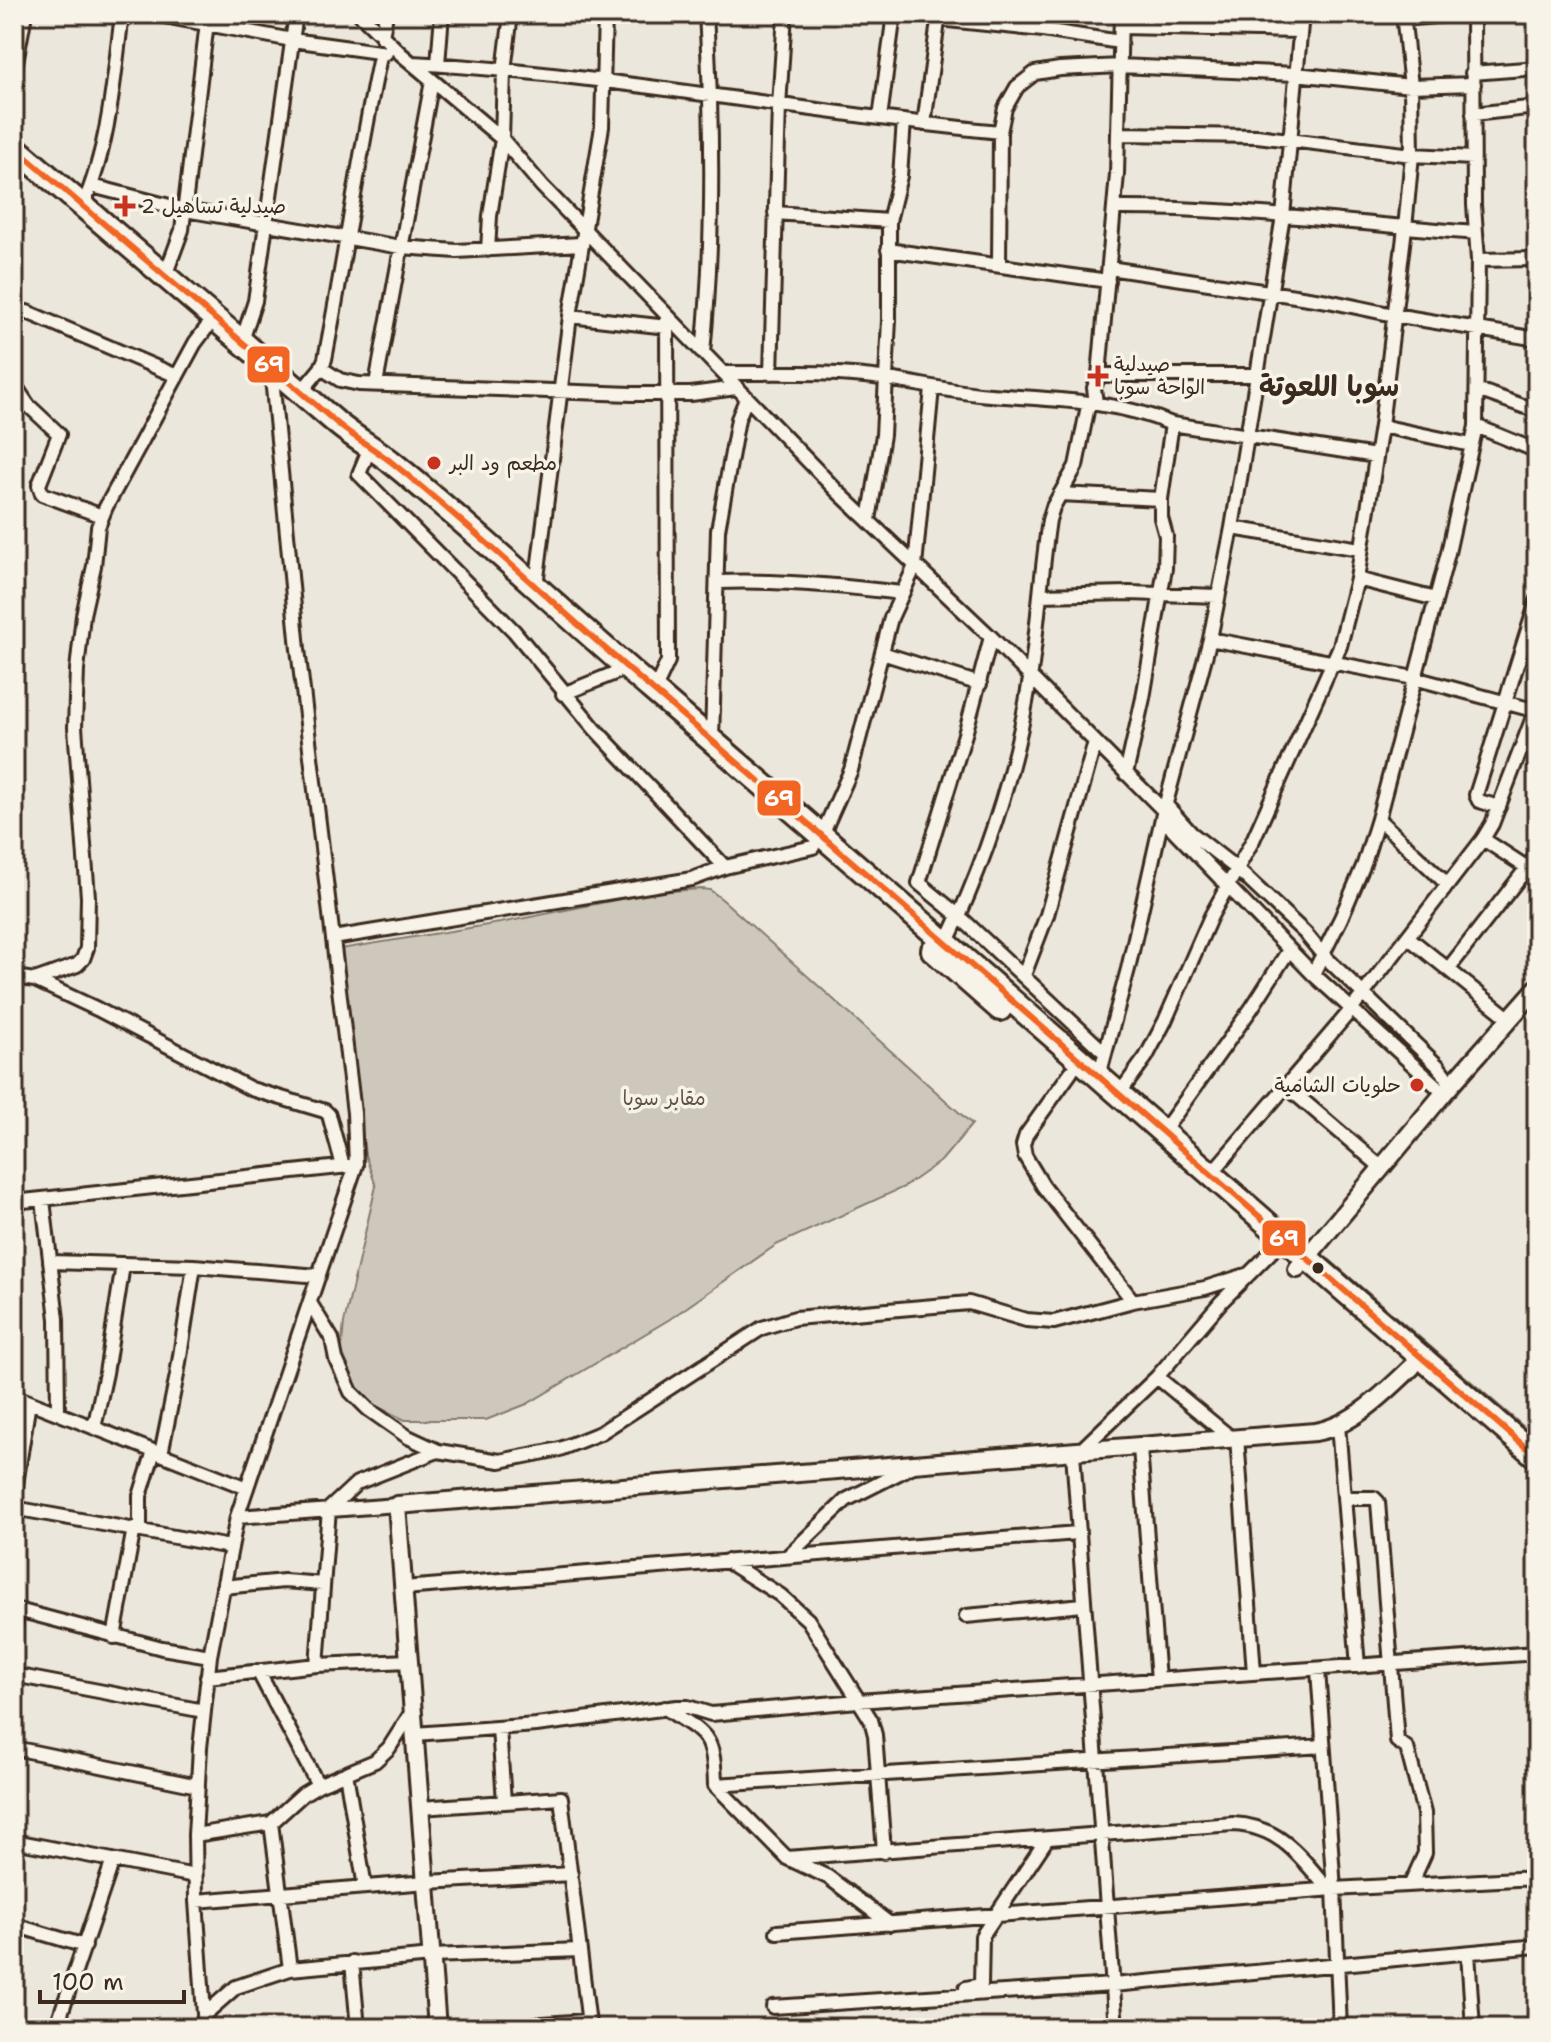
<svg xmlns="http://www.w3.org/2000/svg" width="1551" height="2042" font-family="'Shantell Sans','Playpen Sans Arabic',sans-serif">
  <rect width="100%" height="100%" fill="#ece7dc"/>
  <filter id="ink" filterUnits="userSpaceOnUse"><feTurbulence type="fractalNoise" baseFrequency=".0125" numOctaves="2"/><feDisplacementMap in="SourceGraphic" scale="16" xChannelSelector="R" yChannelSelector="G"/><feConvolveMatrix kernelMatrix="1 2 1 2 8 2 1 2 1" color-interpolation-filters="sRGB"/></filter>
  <g filter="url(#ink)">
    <!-- green -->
    <path fill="#cec8bc" stroke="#84796d" stroke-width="2" d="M701 889 710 890 723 900 972 1124 942 1160 904 1187 776 1245 670 1319 527 1404 486 1420H405L378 1407 360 1394 344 1370 341 1353 344 1323 376 1186 365 1155 340 949 500 923 656 892Z"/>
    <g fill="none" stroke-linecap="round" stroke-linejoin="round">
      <!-- stream -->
      <path stroke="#7c7064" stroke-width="3" d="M1329 1260 1537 1439"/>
      <!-- street casing -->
      <g stroke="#3b2a1e" stroke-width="18">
        <path id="street" d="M153 14 292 40 386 53
          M360 14 401 54 502 139 542 186 723 373C777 373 835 371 888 379 919 384 948 391 979 394 1044 400 1112 398 1172 424L1376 456
          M938 19 1043 30 1120 42
          M1404 19 1456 14
          M1121 27 1300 31
          M382 37 386 14
          M412 63C609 74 804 113 1000 132
          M438 64 442 14
          M14 73 25 14
          M1472 73 1537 68
          M1473 114 1537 107
          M880 118 894 14
          M924 124 939 14
          M1118 134 1257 136 1412 155 1473 158
          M92 186 185 210 401 247 457 251 581 244
          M83 206C109 147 114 78 122 14
          M1114 208C1235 207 1355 224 1476 233
          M775 213 889 221
          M488 250 490 216 502 139 504 71 511 14
          M888 250 1108 281
          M1478 260 1537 259
          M999 265 1000 132 1005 108 1017 87 1035 73 1060 69 1120 66 1295 74 1411 86 1474 84
          M1109 268 1328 301 1394 315 1537 339
          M165 276 182 230 208 14
          M570 316 667 327
          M14 330 18 316 27 312 177 376
          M242 341 255 301 296 14
          M703 353C714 241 713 126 706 14
          M321 368 340 380 359 384 632 394H691L736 388
          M723 373 837 491 991 637 1164 811
          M771 373 779 106 785 14
          M1099 375H1255
          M14 384 28 405 59 434 39 485 42 494 102 516
          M376 384 432 81
          M1478 390 1537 411
          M301 392 321 368 325 359C345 257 359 154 381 52
          M1381 426 1471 445
          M1476 426 1537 451
          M374 449 366 457 359 474 514 631 595 729 725 867
          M1060 494 1161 499
          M869 520 883 435 889 320V221L900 176 904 121
          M1232 528 1360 549
          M1357 579 1436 599
          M718 582C780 580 839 585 901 593
          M536 586 570 316 602 127 605 14
          M1040 595 1129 593 1218 596
          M991 637 966 731 919 883 959 916 1104 1052
          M1210 639 1414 678 1537 711
          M882 653 980 684
          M654 691 668 661 667 316
          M563 694 615 673
          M712 739 718 530 738 419 746 399
          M1126 774 1143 698 1165 568 1166 536 1161 518V499L1172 424
          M1166 805 1191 833 1237 869 1305 933 1323 955 1438 1066 1452 1085
          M1499 807 1479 801 1476 795 1537 601
          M1162 818 1313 974 1444 1093
          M1378 819 1448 885
          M822 835 851 770 891 618 915 566 932 388
          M1483 839 1526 867
          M333 938 692 879 725 867 813 847
          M1409 938 1510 1019
          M947 942C986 860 1016 769 1030 679 1038 626 1041 573 1049 520L1053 507 1076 466 1088 406 1096 403 1094 388 1099 375 1117 174 1121 14
          M1449 968 1537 855
          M1313 974 1341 918 1364 864 1378 819 1448 553 1476 426 1478 260 1474 205 1473 14
          M1024 975 1047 915 1095 742
          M14 977 35 980 97 1009 251 1089 325 1111 329 1115 343 1166
          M35 980 77 965 83 959 87 948 88 897 75 727 77 670 83 615 94 566 98 527 106 507 195 343 214 318
          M1071 1072 1026 1135 1023 1145 1025 1156 1043 1186 1133 1301
          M1099 1076 1128 969 1162 818 1210 639 1232 528 1283 216 1302 14
          M1286 1086 1382 1168
          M1119 1094 1146 1057 1165 1021 1211 916 1253 840 1340 646 1357 579 1381 426 1405 228 1412 155 1411 86 1403 14
          M1162 1133 1251 1009 1289 950
          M1211 1174 1351 1010 1483 839 1492 824 1537 707
          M43 1200 57 1319 58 1413
          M14 1202 349 1166
          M50 1262 194 1266 319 1276
          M310 1303 332 1339 336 1359 351 1392 368 1409 408 1437 438 1451 500 1461 560 1449 600 1433 762 1328 795 1318 969 1303 1026 1320 1054 1322 1133 1301 1205 1288 1249 1274
          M1157 1377 1231 1438
          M14 1396 247 1488
          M1338 1425 1358 1666
          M94 1428 106 1373 123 1265
          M1237 1437 1254 1673
          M1140 1448 1158 1680
          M1081 1450 1157 1377 1221 1302 1284 1239
          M1073 1453 1116 2028
          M161 1454 177 1375 194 1266
          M14 1497 29 1402
          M1344 1498H1374L1378 1502 1397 1741 1407 1748 1424 1813 1425 1853 1411 1884
          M14 1508 230 1547
          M237 1517 397 1505
          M140 1530V1496L154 1451
          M788 1556 846 1500 913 1466
          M726 1561 780 1595 808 1620 871 1720 875 1735 884 1852
          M223 1587 284 1581 323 1584
          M404 1588 1077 1533
          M14 1609 162 1648 210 1656
          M966 1616 1083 1605
          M14 1627 18 1611
          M114 1637 134 1528
          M317 1665 329 1509 357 1483 438 1451
          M1318 1670 1334 1889 1340 2028
          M258 1671 318 1785
          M14 1675 204 1711
          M207 1677 317 1665 409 1661
          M665 1708C706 1735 714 1733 715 1785L787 1858 828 1877 890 1924
          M499 1728 504 1802
          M415 1734 536 1725 677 1707H688L711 1714 858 1701 1537 1653
          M14 1748 198 1786
          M346 1773 365 1887
          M715 1785 1323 1746
          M421 1808 561 1798 589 2024 586 2028
          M271 1823 290 1969
          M195 1835 271 1823 303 1794 318 1785 375 1761 389 1748 413 1710
          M14 1841 195 1876
          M787 1858 1233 1824C1280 1826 1300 1856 1328 1889
          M196 1901 427 1882 571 1874
          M14 1925 85 1946
          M777 1932 1334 1889 1537 1878
          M1468 1953 1473 2028
          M352 1962 358 2028
          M966 1988 981 1985 982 1936 1047 1839
          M773 2007 1113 1985 1537 1946
          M204 2015 236 1987 290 1969 432 1956 579 1950
          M56 2028 113 1860
          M205 2028 196 1901 195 1835 200 1748 210 1656 237 1517 356 1165 354 1113 298 649 271 367
          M486 2028 587 2021"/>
      </g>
      <!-- secondary casing -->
      <g stroke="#3b2a1e" stroke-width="22">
        <path id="secondary" d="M1297 1269 1444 1093 1537 988
          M437 2028 397 1505 1315 1432C1352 1426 1386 1392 1412 1367"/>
      </g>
      <!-- highway casing -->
      <g stroke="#3b2a1e" stroke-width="28">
        <path id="highway" d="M14 147 338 424C355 438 373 448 390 461 481 534 565 615 654 691 950 944 1241 1203 1537 1457
          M933 950 1000 1009"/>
      </g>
      <!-- street -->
      <use href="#street" stroke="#f7f3e8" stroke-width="12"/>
      <!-- secondary -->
      <use href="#secondary" stroke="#f7f3e8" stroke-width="16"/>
      <!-- highway -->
      <use href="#highway" stroke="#f7f3e8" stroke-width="22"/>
      <!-- bus-1 casing -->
      <g stroke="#f7f3e8" stroke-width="12">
        <path id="bus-1" d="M14 147 338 424C355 438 373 448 390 461 481 534 565 615 654 691 950 944 1241 1203 1537 1457"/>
      </g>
      <!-- bus-1 -->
      <use href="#bus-1" stroke="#f26522" stroke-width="6"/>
    </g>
  </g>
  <!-- markers -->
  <g fill="#c8321e" stroke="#f7f3e8" stroke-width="3">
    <path d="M121 194h8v8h8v8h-8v8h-8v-8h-8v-8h8z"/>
    <path d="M1094 364h8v8h8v8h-8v8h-8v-8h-8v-8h8z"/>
    <circle cx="434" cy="463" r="8"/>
    <circle cx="1417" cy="1085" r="8"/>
  </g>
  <circle fill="#3b2a1e" stroke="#f7f3e8" stroke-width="3" cx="1318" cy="1268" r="7"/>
  <g text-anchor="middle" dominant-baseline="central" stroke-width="7" stroke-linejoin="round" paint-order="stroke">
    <!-- poi labels -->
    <g font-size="20" fill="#3b2a1e" stroke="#f7f3e8" text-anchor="start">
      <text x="141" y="206">صيدلية تساهيل 2</text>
      <text x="1114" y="364">صيدلية<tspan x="1114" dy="23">الواحة سوبا</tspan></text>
      <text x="450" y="463">مطعم ود البر</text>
      <text x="1401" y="1085" text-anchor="end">حلويات الشامية</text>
    </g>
    <!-- park labels -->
    <g font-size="20" fill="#605246" stroke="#f7f3e8">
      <text x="664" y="1098">مقابر سوبا</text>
    </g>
    <!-- district labels -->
    <g font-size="28" font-weight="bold" fill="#3b2a1e" stroke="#f7f3e8">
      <text x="1329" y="386">سوبا اللعوتة</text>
    </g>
  </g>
  <g stroke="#f7f3e8" stroke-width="3">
    <rect x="246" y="345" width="45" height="39" rx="8" fill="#f26522"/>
    <rect x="756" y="779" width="46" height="38" rx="8" fill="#f26522"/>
    <rect x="1261" y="1219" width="46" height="38" rx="8" fill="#f26522"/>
  </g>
  <g font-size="22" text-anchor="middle" font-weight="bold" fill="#fff">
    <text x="269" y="372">69</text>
    <text x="779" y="806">69</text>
    <text x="1284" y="1246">69</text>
  </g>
  <!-- margin -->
  <rect width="1551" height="2042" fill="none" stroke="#f7f3e8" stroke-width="48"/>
  <rect x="24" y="24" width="1503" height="1994" fill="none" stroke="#3b2a1e" stroke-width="3" filter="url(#ink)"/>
  <!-- scale -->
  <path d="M40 1990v12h144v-12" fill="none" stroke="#3b2a1e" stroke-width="4"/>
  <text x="52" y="1990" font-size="24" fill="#3b2a1e" stroke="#f7f3e8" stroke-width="6" paint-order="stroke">100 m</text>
</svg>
